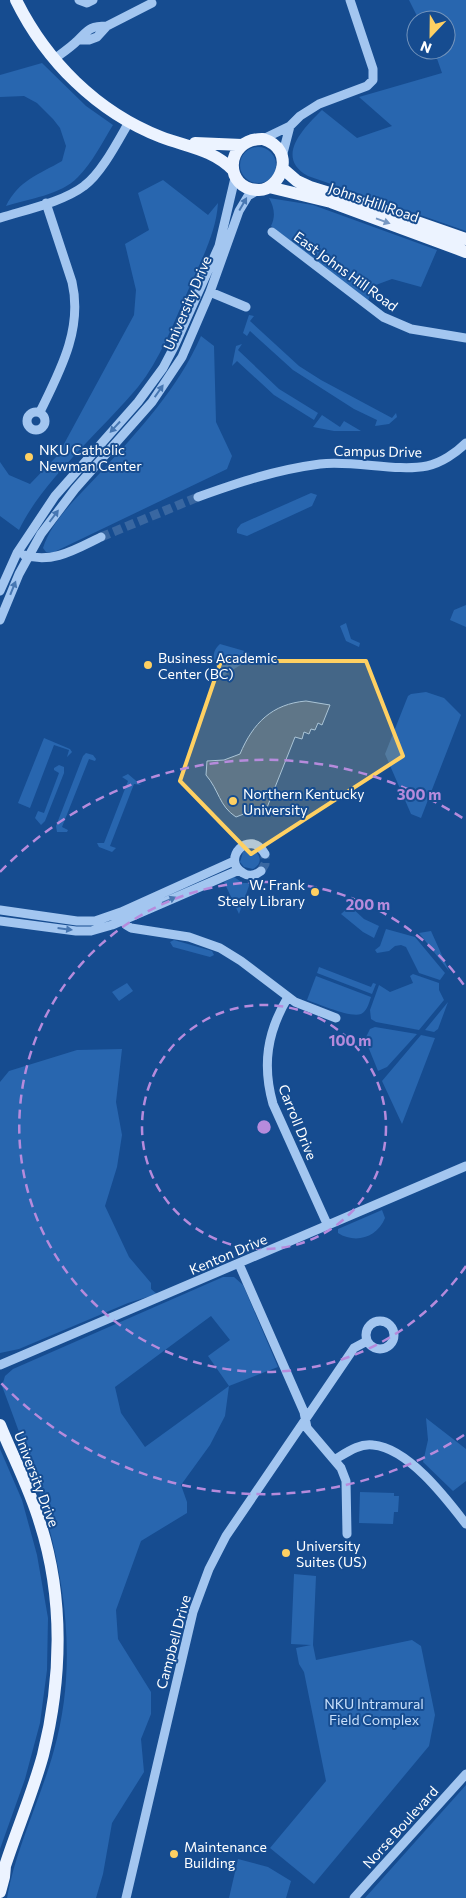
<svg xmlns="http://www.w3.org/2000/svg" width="466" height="1898" font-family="Commissioner,sans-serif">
  <rect width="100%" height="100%" fill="#164c90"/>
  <!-- green -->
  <path fill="#2866af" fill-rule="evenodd" d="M409 0H466V231L308 176C274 157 304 128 322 110L357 138 392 126 359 97 442 73 434 50H446V20H419Z
    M42 63 86 106 113 125C102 143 92 163 78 177 61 195 28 199 6 206 19 180 38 175 62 161L66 146 60 128 53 119 37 103 24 96 0 97V75Z
    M240 165a18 18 0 1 1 36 0a18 18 0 1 1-36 0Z
    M163 180 208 215 218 203C216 235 199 264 187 293 173 324 160 360 138 387 102 430 42 481 19 530L0 516V462L9 475 30 484 58 455 134 315 136 290 125 244 149 230 138 193Z
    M269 198 313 205 437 250 421 287 392 279 373 286 368 301 271 226C276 216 274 207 269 198Z
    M249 315 254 316 250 321 299 366 321 380 392 418 396 413 397 417 389 424 375 426 377 420 354 409 293 370 250 331 247 336 243 333Z
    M201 336 214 346 216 422 232 456 227 469 52 553 46 552 43 548C52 519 80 495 100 473 139 430 178 389 201 336Z
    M242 344 238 350 279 389 318 413 314 420 274 395 237 361 232 366 236 346Z
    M322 415 340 427 344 421 361 431H334L313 427Z
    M311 493 317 495 312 506 247 536 237 533V529L241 524Z
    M466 605V627L450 620 454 610Z
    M346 623 351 639 360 643 359 647 346 641 340 626Z
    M220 644 248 652 251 658 222 677C216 666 208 654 220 644Z
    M426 692 444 698 461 715 421 818 411 814 385 754 408 696 411 694Z
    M44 738 70 749 72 752 67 757 69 750 54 745 30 808 18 803Z
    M86 753 93 755 96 759 95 761 89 759 62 827 68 830 67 832H57L56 826 83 756Z
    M59 765 64 767V773L45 821 41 825 35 818 38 811 44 813 59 773 54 770V768Z
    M128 774 141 785 134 784 110 846 116 848 112 852 99 847 97 843H104L128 781 122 777Z
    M248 849 257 853C262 859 260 865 253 869L244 867 240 862 243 852Z
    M234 877 243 883H250L239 914 224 882Z
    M350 906 364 919 379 926 374 938 363 932 341 914Z
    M386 929 415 937 445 973 440 980 419 973 406 947 401 945 395 946 389 951 377 953 375 950 380 946Z
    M431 931 449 971 419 933Z
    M174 940 212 951 214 955 210 957 173 947 170 942Z
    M319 967 371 987 373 983 376 984 372 994 317 973Z
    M413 974 439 983V990L444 1000 419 1030 376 1022 371 1019 370 1010 379 985 390 992 413 983 410 976Z
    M316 976 371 997C369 1003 367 1011 361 1014 350 1018 319 1004 307 1000Z
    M127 983 133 991 119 1001 112 992Z
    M448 1002 438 1029 434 1032 425 1030Z
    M375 1027 417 1034 387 1067 378 1071 365 1039 370 1029Z
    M421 1035 435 1038 402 1124 382 1081Z
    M122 1049 116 1102 122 1135 117 1167 105 1206 129 1257 151 1283V1289L157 1294 128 1303 19 1349 0 1353V1082L9 1071 77 1050Z
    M382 1210 385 1218C377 1238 355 1244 338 1233V1229Z
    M223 1277H234L243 1285 278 1367 229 1386 225 1416 210 1445 181 1485 187 1502V1513L141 1541 116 1610 118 1639 151 1692V1714L141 1739 144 1772 112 1823 103 1874 96 1898H7C15 1850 41 1798 54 1750 89 1626 46 1502 2 1386L5 1376 13 1369ZM211 1316 230 1340 208 1356 229 1386 145 1447 121 1413 115 1387Z
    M426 1418 466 1449V1481L453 1491 423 1462 428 1440Z
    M0 1449 22 1500 37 1555 48 1618 47 1670 40 1723 25 1779 0 1849Z
    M360 1492 394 1493V1496H399L398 1512H394L393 1524 359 1523Z
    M294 1574 316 1576 313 1645 316 1660 412 1640 421 1646 435 1715 429 1746 314 1884 270 1848 326 1781 304 1672 299 1664 296 1648 311 1645 291 1644Z
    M466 1785V1898H365Z
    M238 1859 268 1867 291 1881 286 1898H229Z"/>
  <!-- water -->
  <path fill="#385f91" stroke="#95c1f3" d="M306 701 330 705 322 725 318 723 315 730 311 729 309 734 304 732 302 739 295 737 266 810 249 812 236 817C219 806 219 790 206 775L207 761 224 760 240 754C253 723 272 704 306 701Z"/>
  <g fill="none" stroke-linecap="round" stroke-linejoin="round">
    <!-- minor-tunnel -->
    <path stroke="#3967a1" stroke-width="9" stroke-dasharray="9 4.5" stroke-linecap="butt" d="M101 537 198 497
      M261 871 265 864V854"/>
    <!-- minor -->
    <path stroke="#a3c6f0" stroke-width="9" d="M79 0 87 3 93 0
      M78 40H89L97 37 107 26 152 3
      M54 59C62 53 70 48 77 41 88 31 88 26 107 26
      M263 139 290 126 300 116 319 104 367 86 373 80V69L350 0
      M283 153 290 126
      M0 218C25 210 63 202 84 186 101 174 118 141 129 122
      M272 232 383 317 411 329 466 338
      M210 292 246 307
      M27 421a9 9 0 1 1 18 0a9 9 0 1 1-18 0Z
      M40 412C60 371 83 329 72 282L46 203
      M198 497C240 482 275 470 320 464 354 460 396 472 427 466 441 463 456 453 466 443
      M24 555C53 564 76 549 101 537
      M0 591 17 553 55 496 138 402 163 368 174 347 219 246 235 178
      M0 620 19 574 41 534 75 489 152 402 182 357 210 292 239 211 248 196 258 190
      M261 871C256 875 249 877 243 873 220 860 250 827 265 854
      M0 910 77 921H95L121 912 234 861
      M121 912 126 925 131 928 189 937 220 948 241 961 295 1002 336 1018
      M0 921 76 931H91L112 925 239 870
      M288 997C267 1032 262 1065 273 1104L328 1226
      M239 1264 304 1412 307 1428 341 1468 346 1481 347 1534
      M366 1335a14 14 0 1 1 28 0a14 14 0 1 1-28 0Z
      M0 1365 466 1166
      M334 1460C346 1453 359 1443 373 1445 408 1448 446 1498 466 1524
      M126 1898 193 1612 209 1569 226 1536 354 1348 367 1341
      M354 1898 466 1774"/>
    <!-- major -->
    <path stroke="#ecf3ff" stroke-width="12" d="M16 0C46 61 97 112 161 137 187 147 212 149 233 170
      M263 139C298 150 280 190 259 190 223 190 224 138 263 139Z
      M195 143 242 145
      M282 168 297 181 310 187 362 203 466 239
      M269 187 331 202 466 252
      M0 1425C13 1457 30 1489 40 1523 64 1598 62 1679 43 1755 33 1792 17 1829 5 1866L0 1872
      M0 1892 4 1877 5 1866"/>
  </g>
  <!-- one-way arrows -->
  <defs><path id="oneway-solid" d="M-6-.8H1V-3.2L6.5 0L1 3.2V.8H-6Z" transform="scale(1.25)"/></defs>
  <g fill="#4777b2">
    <use href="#oneway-solid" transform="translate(243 204) rotate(-60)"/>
    <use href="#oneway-solid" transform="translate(159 391) rotate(-55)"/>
    <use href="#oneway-solid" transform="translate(115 427) rotate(133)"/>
    <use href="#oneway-solid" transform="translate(54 516) rotate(-53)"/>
    <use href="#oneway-solid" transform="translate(13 588) rotate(-68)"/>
    <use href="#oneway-solid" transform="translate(169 900) rotate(-23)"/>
    <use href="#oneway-solid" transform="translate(65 929) rotate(7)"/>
  </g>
  <use fill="#7697c2" href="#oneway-solid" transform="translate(383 221) rotate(20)"/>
  <!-- marked area -->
  <path fill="#ffd062" fill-opacity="0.2" stroke="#ffd062" stroke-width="4" stroke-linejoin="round" d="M221 661H366L403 756 251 854 180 781Z"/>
  <!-- distance rings -->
  <g fill="none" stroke="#b68bdc" stroke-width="2.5" stroke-dasharray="9 6">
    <circle cx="264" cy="1127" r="122"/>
    <path d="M466 1266A245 245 0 1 1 466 988"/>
    <path d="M464 1435A367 367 0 0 1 0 1382M0 872A367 367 0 0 1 464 819"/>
  </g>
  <!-- markers -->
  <g fill="#ffd062" stroke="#164c90" stroke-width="2">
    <circle cx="29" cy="457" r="5"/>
    <circle cx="148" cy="665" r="5"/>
    <circle cx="233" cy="801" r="5"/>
    <circle cx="315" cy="892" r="5"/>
    <circle cx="286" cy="1553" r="5"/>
    <circle cx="174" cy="1854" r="5"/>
  </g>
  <g text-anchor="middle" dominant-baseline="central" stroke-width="4" stroke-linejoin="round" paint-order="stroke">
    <!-- street labels -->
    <g font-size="14" fill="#fff" stroke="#164c90">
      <text transform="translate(374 202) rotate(19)">Johns Hill Road</text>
      <text transform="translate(346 271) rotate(36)">East Johns Hill Road</text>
      <text transform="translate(187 303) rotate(-67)">University Drive</text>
      <text transform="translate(378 451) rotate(1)">Campus Drive</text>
      <text transform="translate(298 1122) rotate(68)">Carroll Drive</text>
      <text transform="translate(228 1254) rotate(-23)">Kenton Drive</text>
      <text transform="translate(37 1479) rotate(69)">University Drive</text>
      <text transform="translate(173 1642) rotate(-75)">Campbell Drive</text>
      <text transform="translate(400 1827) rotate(-48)">Norse Boulevard</text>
    </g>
    <!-- poi labels -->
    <g font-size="14" fill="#fff" stroke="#164c90" text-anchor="start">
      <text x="39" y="449">NKU Catholic<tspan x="39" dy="16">Newman Center</tspan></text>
      <text x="158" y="657">Business Academic<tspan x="158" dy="16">Center (BC)</tspan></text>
      <text x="243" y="793">Northern Kentucky<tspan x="243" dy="16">University</tspan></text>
      <text x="305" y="884" text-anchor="end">W. Frank<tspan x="305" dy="16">Steely Library</tspan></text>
      <text x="296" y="1545">University<tspan x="296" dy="16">Suites (US)</tspan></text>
      <text x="184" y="1846">Maintenance<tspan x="184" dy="16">Building</tspan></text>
    </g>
    <!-- park labels -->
    <g font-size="14" fill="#c9e0fb" stroke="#164c90">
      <text x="374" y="1703">NKU Intramural<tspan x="374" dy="16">Field Complex</tspan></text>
    </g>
  </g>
  <circle cx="264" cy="1127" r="8" fill="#b68bdc" stroke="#164c90" stroke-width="2.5"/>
  <g font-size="15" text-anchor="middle" font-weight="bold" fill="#b68bdc" stroke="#164c90" stroke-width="4" stroke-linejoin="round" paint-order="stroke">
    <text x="419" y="800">300 m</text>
    <text x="368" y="910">200 m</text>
    <text x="350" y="1046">100 m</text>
  </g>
  <!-- north arrow -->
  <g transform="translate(431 35) rotate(202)"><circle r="24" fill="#164c90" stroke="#7394bc"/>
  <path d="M0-4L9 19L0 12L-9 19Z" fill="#ffd062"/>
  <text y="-8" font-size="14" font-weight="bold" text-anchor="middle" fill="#ffffff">N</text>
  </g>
</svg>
